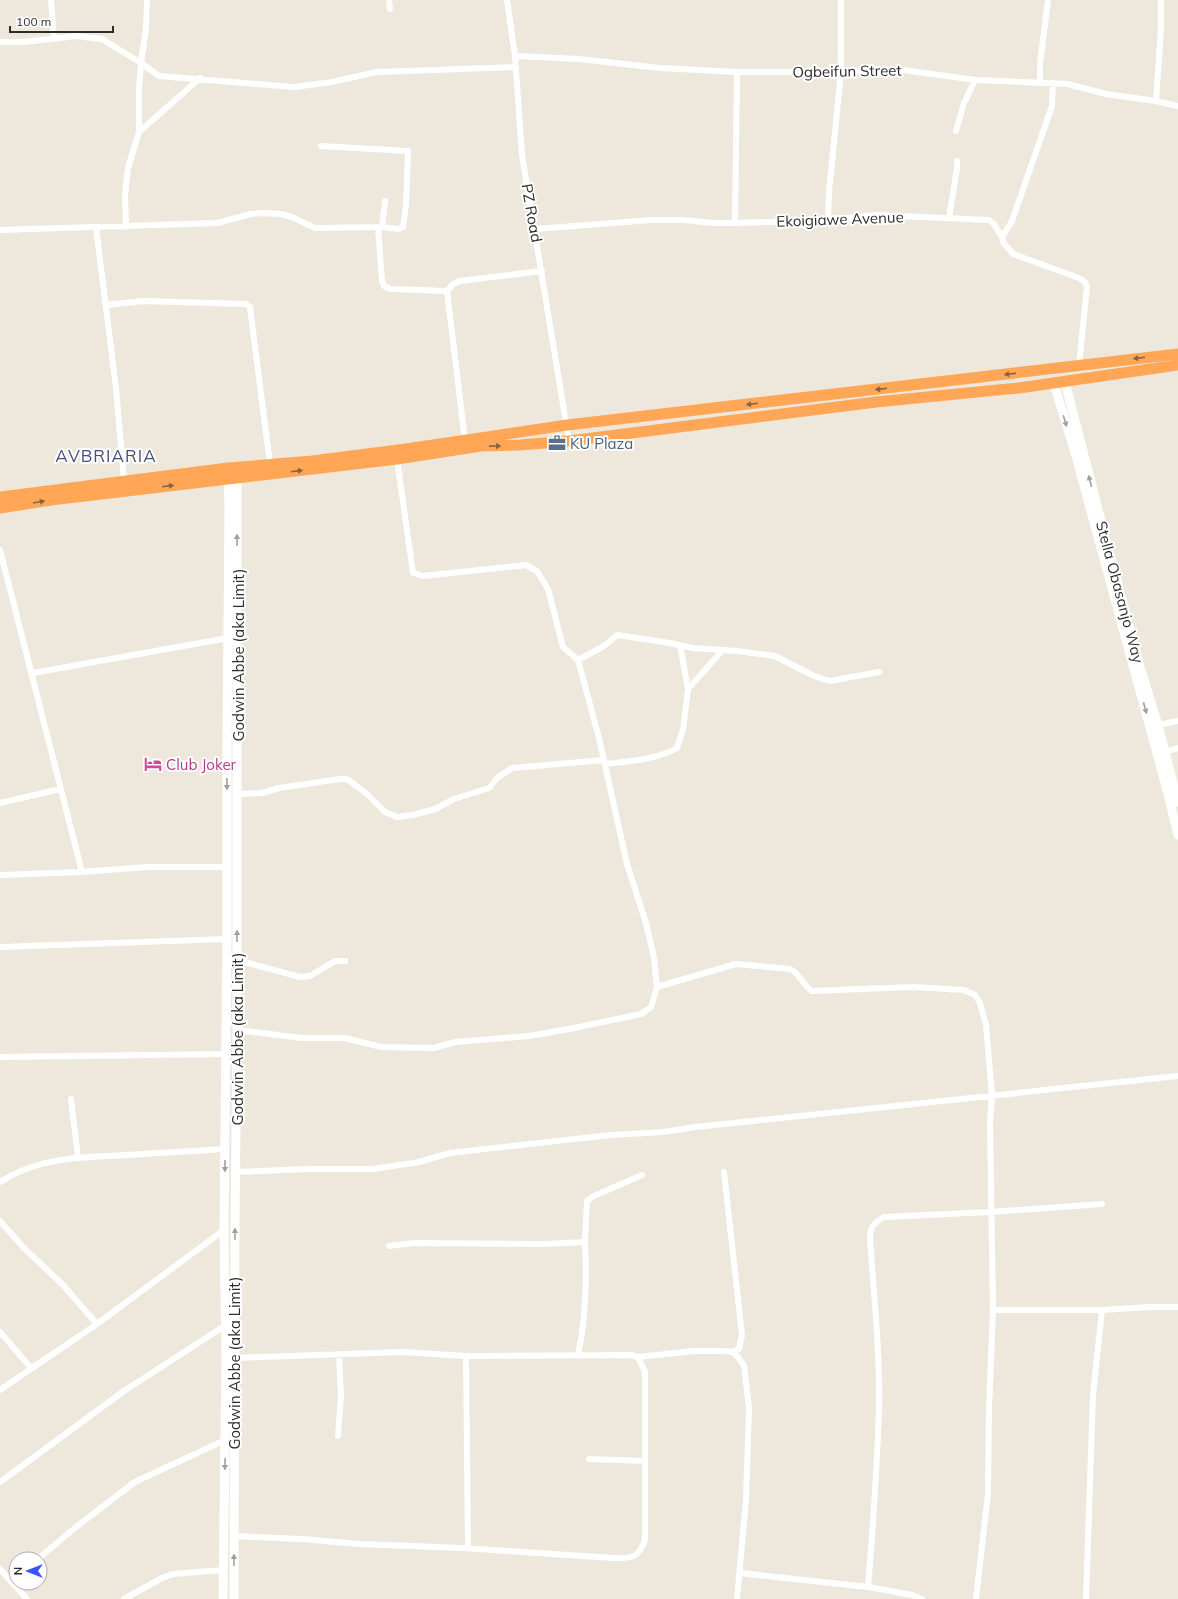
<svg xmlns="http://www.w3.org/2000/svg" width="1178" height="1599" font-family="Mulish,sans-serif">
  <rect width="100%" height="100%" fill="#eee7dc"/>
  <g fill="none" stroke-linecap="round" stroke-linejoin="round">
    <!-- street -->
    <path stroke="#fff" stroke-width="6" d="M51 0 54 38
      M147 0 146 28 141 63 159 76 294 87 332 82 377 72 516 67
      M389 0 390 9
      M507 0 515 56 522 155 569 441
      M0 42H24L76 36 102 39 141 63 139 87V132
      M515 56 579 59 660 68 737 72H841L896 69 975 80 1068 84 1106 94 1156 101 1178 106
      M1040 83V64L1048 0
      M1156 101 1161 29V0
      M956 131 964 103 975 80
      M949 218 957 168V161
      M828 220 829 192 841 72V0
      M735 223 737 72
      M96 227 116 388 124 481
      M126 227 125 198 126 185 128 168 139 132 200 78
      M378 227 382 281 384 286 390 289 447 291
      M382 227 385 201
      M535 229 652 220H683L713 223H735L828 220 876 215 989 220 994 224 1002 237 1003 242 1013 254 1079 278 1085 282 1087 287 1079 365
      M0 230 217 223 251 214 263 213 281 214 292 217 315 228 382 227 398 229 403 227 406 205 408 151 321 146
      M1002 237 1012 221 1052 106 1053 83
      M106 305 144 301 246 304 250 307 270 464
      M465 441 447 291 453 284 460 281 542 271
      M397 459 413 573 423 576 526 565 537 571 548 589 563 647 578 660 599 738 627 864 646 923 654 958 657 987
      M0 550C28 657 54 765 82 872
      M578 660 604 646 617 635 670 643 693 648 737 651 775 656 814 676 830 681 879 672
      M33 673 228 638
      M688 689 722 651
      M1158 725 1178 721
      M1165 752 1178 748
      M605 764C629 761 656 760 677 748L683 730 688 689 680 645
      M238 794 262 793 279 788 340 779H347L366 793 385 812 397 817 413 815 435 809 454 799 489 788 497 778 512 768 604 760
      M0 803 60 789
      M0 875 82 872 148 867H228
      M0 947 227 939
      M237 960 300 977 310 976 335 961H345
      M237 1030 302 1038H345L381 1047 434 1048 455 1042 529 1036 569 1029 641 1014 651 1007 657 987 736 964 790 969C801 974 802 985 812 991L913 987 964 990 975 995 980 1003 986 1025 992 1096 990 1122 993 1310 989 1408 988 1493 976 1599
      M0 1057 226 1054
      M71 1099 78 1158
      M236 1172 308 1169H373L419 1162 450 1153 611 1135 663 1132 695 1127 1178 1076
      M724 1172 742 1335 739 1349 732 1352
      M0 1182C39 1157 82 1157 127 1155 160 1153 193 1151 225 1149
      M0 1221 24 1248 62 1284 97 1324
      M585 1242 587 1201 594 1196 642 1175
      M389 1246 414 1243 545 1244 585 1242C587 1280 586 1318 578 1355
      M993 1310H1102L1150 1307H1178
      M0 1332 31 1368
      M466 1356 468 1548
      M638 1357 694 1351H724L732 1352 738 1357 744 1366 749 1408 746 1500 737 1599
      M232 1358 403 1352 466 1356 631 1355 638 1357 645 1372V1540C638 1559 632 1558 613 1558L463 1548 359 1544 302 1539 234 1536
      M0 1390 97 1324 224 1230
      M338 1436 341 1396 339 1354
      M589 1459 645 1461
      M0 1482 124 1391 226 1325
      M38 1559 76 1527 135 1482 225 1440
      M0 1569 27 1599
      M740 1573 868 1587 912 1595 922 1599
      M868 1587C873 1528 877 1468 879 1408 880 1352 874 1296 870 1240 870 1227 872 1224 884 1217L990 1212 1102 1204
      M124 1599 162 1578 173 1574 223 1570
      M1086 1599 1093 1395 1102 1310"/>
    <!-- secondary -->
    <path stroke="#fff" stroke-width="9" d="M1065 382 1104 532 1140 667 1158 725 1178 802
      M1054 384 1076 456 1167 790 1178 835
      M223 1599 226 1358 224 1230 227 939V740L229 506 228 474
      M234 1599 235 1222 237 1030V473"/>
    <!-- highway -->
    <path stroke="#ffa756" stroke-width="11" d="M0 497 228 468 312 461 406 449 567 425 1178 354
      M0 508 51 500 397 459 481 446 520 445 569 441 876 402 1019 388 1178 365"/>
  </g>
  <!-- one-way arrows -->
  <defs><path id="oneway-solid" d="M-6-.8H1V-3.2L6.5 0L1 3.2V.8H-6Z"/></defs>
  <g fill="#8a633e">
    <use href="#oneway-solid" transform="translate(1139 358) rotate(173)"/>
    <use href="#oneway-solid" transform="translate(1010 374) rotate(173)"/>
    <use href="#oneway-solid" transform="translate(881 389) rotate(173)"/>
    <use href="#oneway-solid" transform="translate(752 404) rotate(173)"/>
    <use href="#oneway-solid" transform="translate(495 446) rotate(-1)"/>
    <use href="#oneway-solid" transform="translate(297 471) rotate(-7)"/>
    <use href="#oneway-solid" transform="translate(168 486) rotate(-7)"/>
    <use href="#oneway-solid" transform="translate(39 502) rotate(-10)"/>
  </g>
  <g fill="#a0a0a0">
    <use href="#oneway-solid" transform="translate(1065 421) rotate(73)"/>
    <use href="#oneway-solid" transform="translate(1090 481) rotate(-104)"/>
    <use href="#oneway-solid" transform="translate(237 540) rotate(-91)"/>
    <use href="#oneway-solid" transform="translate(1145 708) rotate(75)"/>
    <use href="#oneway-solid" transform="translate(227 784) rotate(90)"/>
    <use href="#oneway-solid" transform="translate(237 936) rotate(-89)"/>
    <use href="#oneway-solid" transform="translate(225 1166) rotate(91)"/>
    <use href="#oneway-solid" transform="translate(235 1234) rotate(-90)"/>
    <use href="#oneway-solid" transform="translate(225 1464) rotate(91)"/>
    <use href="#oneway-solid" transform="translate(234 1560) rotate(-90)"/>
  </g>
  <!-- icons -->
  <defs>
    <g id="office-bare" transform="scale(1.38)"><path d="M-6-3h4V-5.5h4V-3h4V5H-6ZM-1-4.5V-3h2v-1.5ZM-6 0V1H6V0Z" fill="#5c6f8a" stroke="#fff" stroke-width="2.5" paint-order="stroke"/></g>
    <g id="hotel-bare" transform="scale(1.38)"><path d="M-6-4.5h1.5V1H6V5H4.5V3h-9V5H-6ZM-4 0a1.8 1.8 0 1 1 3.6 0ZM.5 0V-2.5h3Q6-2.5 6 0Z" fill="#d1479c" stroke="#fff" stroke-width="2.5" paint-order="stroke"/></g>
  </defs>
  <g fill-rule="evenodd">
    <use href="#office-bare" x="557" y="443"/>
    <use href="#hotel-bare" x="153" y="764"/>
  </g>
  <g text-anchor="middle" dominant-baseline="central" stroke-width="4" stroke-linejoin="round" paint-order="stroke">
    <!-- street labels -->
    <g font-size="15" fill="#2b2b2b" stroke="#fff">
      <text transform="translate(847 71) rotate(-1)">Ogbeifun Street</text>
      <text transform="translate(532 213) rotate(80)">PZ Road</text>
      <text transform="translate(840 219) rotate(-2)">Ekoigiawe Avenue</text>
      <text transform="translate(1120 592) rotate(75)">Stella Obasanjo Way</text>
      <text transform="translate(238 655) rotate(-90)">Godwin Abbe (aka Limit)</text>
      <text transform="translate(237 1039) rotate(-90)">Godwin Abbe (aka Limit)</text>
      <text transform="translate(234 1363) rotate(-90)">Godwin Abbe (aka Limit)</text>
    </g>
    <!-- service labels -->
    <g font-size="15" fill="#4e5e75" stroke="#fff" text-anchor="start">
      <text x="570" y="443">KU Plaza</text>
    </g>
    <!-- hotel labels -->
    <g font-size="15" fill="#b23c85" stroke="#fff" text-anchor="start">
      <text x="166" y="764">Club Joker</text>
    </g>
    <!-- quarter labels -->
    <g font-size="17" letter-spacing="1" fill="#474e7f" stroke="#fff">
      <text x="106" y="455">AVBRIARIA</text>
    </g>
  </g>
  <!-- north arrow -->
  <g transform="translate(28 1571) rotate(270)"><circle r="19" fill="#ffffff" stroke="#aaaaaa"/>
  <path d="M0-3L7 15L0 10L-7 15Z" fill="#3853ff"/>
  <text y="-6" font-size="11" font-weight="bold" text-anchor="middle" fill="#2b2b2b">N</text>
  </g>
  <!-- scale -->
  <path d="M10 26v6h103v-6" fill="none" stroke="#2b2b2b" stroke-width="2"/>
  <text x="16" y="26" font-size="12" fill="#2b2b2b" stroke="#ffffff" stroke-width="3" paint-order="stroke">100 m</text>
</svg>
